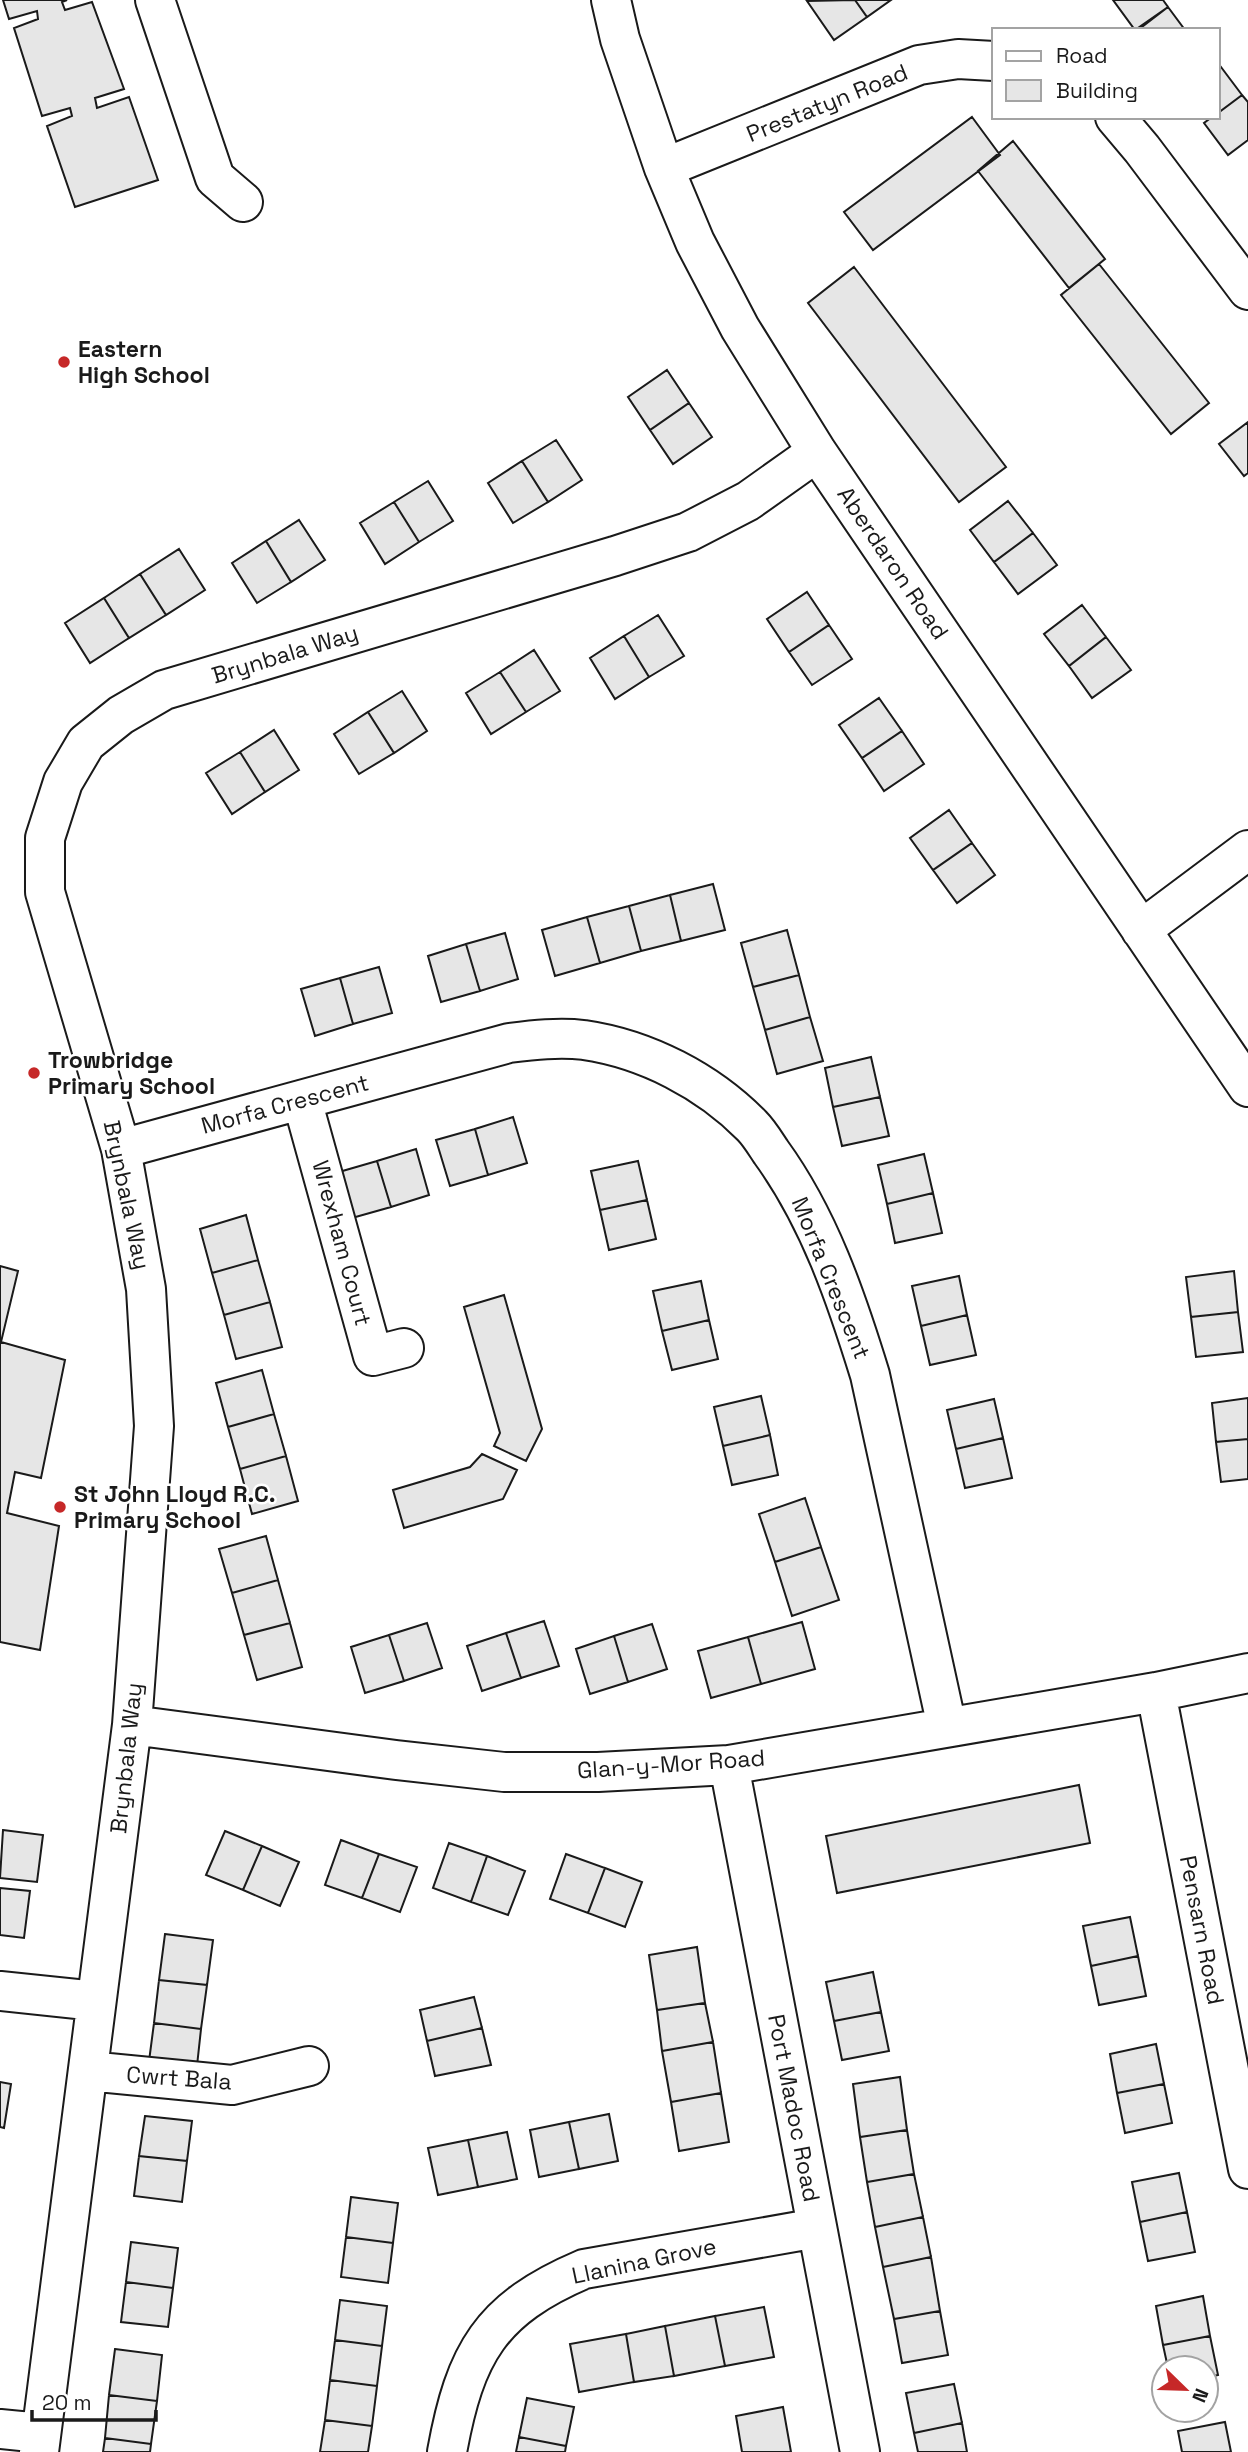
<svg xmlns="http://www.w3.org/2000/svg" width="1248" height="2452" font-family="'Space Grotesk',sans-serif">
  <rect width="100%" height="100%" fill="#fff"/>
  <!-- building -->
  <path fill="#e6e6e6" stroke="#1a1a1a" stroke-width="2" d="M3 0H67L62 2 65 10 92 2 124 89 95 98 97 108 129 97 158 180 75 207 47 126 72 116 70 108 42 116 14 28 38 19 37 11 9 19Z
    M855 0H891L867 17Z
    M855 0 867 17 834 40 807 1Z
    M1113 0H1163L1168 7 1135 30Z
    M1168 7 1185 30H1138Z
    M1218 63 1242 95 1218 113Z
    M1242 95 1248 102V140L1228 155 1204 123 1212 117H1218V113Z
    M972 117 1000 155 873 250 844 212Z
    M1013 141 1105 259 1069 288 978 171Z
    M1099 264 1209 403 1171 434 1061 295Z
    M854 267 1006 467 959 502 808 303Z
    M667 370 689 403 650 430 628 397Z
    M689 403 712 437 673 464 650 430Z
    M1248 422V473L1244 476 1219 444Z
    M556 440 582 480 548 502 522 461Z
    M522 461 548 502 513 523 488 483Z
    M428 481 453 521 419 542 394 502Z
    M1008 501 1033 533 994 562 970 530Z
    M394 502 419 542 385 564 360 523Z
    M299 520 325 560 291 582 266 541Z
    M1033 533 1057 565 1018 594 994 562Z
    M266 541 291 582 257 603 232 563Z
    M179 549 205 590 166 615 140 574Z
    M140 574 166 615 129 638 104 598Z
    M807 592 829 625 789 652 767 619Z
    M104 598 129 638 90 663 65 623Z
    M1082 605 1106 637 1069 666 1044 634Z
    M658 615 684 656 649 677 624 636Z
    M829 625 852 659 812 685 789 652Z
    M624 636 649 677 615 699 590 658Z
    M1106 637 1131 670 1092 698 1069 666Z
    M534 650 560 691 526 712 500 672Z
    M500 672 526 712 491 734 466 693Z
    M402 691 427 731 394 753 368 712Z
    M879 698 902 731 862 758 839 725Z
    M368 712 394 753 359 774 334 734Z
    M274 730 299 770 265 792 240 752Z
    M902 731 924 764 884 791 862 758Z
    M240 752 265 792 232 814 206 773Z
    M949 810 972 843 933 870 910 838Z
    M972 843 995 875 957 903 933 870Z
    M713 884 725 930 681 941 670 895Z
    M670 895 681 941 641 951 629 906Z
    M629 906 641 951 600 963 587 917Z
    M587 917 600 963 555 976 542 930Z
    M787 930 799 975 753 987 741 943Z
    M505 933 518 979 480 991 466 944Z
    M466 944 480 991 441 1002 428 956Z
    M379 967 392 1013 353 1024 340 978Z
    M799 975 810 1017 765 1030 753 987Z
    M340 978 353 1024 315 1036 301 989Z
    M810 1017 823 1061 777 1074 765 1030Z
    M871 1057 880 1097 833 1107 825 1068Z
    M880 1097 889 1136 842 1146 833 1107Z
    M513 1117 527 1163 488 1175 475 1129Z
    M475 1129 488 1175 450 1186 436 1140Z
    M416 1149 429 1195 391 1207 377 1161Z
    M924 1154 933 1193 887 1204 878 1165Z
    M377 1161 391 1207 352 1218 339 1172Z
    M638 1161 647 1200 600 1210 591 1171Z
    M933 1193 942 1233 895 1243 887 1204Z
    M647 1200 656 1239 609 1250 600 1210Z
    M246 1215 258 1260 212 1273 200 1229Z
    M258 1260 270 1302 224 1315 212 1273Z
    M0 1266 18 1271 1 1342 65 1360 41 1478 15 1472 7 1513 59 1526 40 1650 0 1642Z
    M1234 1271 1238 1312 1191 1317 1186 1277Z
    M959 1276 967 1315 921 1326 912 1286Z
    M701 1281 709 1320 662 1331 653 1291Z
    M504 1295 542 1429 526 1461 494 1446 500 1433 464 1307Z
    M270 1302 282 1347 236 1359 224 1315Z
    M1238 1312 1243 1352 1196 1357 1191 1317Z
    M967 1315 976 1355 930 1365 921 1326Z
    M709 1320 718 1359 672 1370 662 1331Z
    M262 1370 274 1414 228 1427 216 1383Z
    M761 1396 770 1435 723 1446 714 1407Z
    M1248 1398V1439L1216 1442 1212 1403Z
    M994 1399 1003 1438 956 1449 947 1410Z
    M274 1414 286 1456 240 1469 228 1427Z
    M770 1435 778 1475 732 1485 723 1446Z
    M1003 1438 1012 1478 965 1488 956 1449Z
    M1248 1439V1479L1221 1482 1216 1442Z
    M482 1454 517 1470 503 1499 404 1528 393 1490 470 1467Z
    M286 1456 298 1501 252 1514 240 1469Z
    M805 1498 821 1547 775 1562 759 1514Z
    M266 1536 278 1580 232 1593 219 1549Z
    M821 1547 839 1600 792 1616 775 1562Z
    M278 1580 290 1623 244 1635 232 1593Z
    M544 1621 559 1666 521 1678 506 1633Z
    M802 1622 815 1669 761 1684 748 1637Z
    M290 1623 302 1667 257 1680 244 1635Z
    M427 1623 442 1668 404 1681 389 1635Z
    M652 1624 667 1669 628 1682 614 1636Z
    M506 1633 521 1678 482 1691 467 1646Z
    M389 1635 404 1681 365 1693 351 1647Z
    M614 1636 628 1682 590 1694 576 1649Z
    M748 1637 761 1684 711 1698 698 1651Z
    M1079 1785 1090 1843 837 1893 826 1836Z
    M3 1830 43 1835 37 1882 0 1878Z
    M225 1831 262 1846 243 1890 206 1875Z
    M341 1840 379 1854 362 1898 325 1885Z
    M449 1843 487 1856 471 1902 433 1888Z
    M262 1846 299 1862 280 1906 243 1890Z
    M379 1854 417 1867 400 1912 362 1898Z
    M566 1854 605 1868 588 1913 550 1899Z
    M487 1856 525 1871 508 1915 471 1902Z
    M605 1868 642 1882 625 1927 588 1913Z
    M0 1888 30 1891 24 1938 0 1935Z
    M1130 1917 1138 1956 1091 1966 1083 1926Z
    M165 1934 213 1940 207 1985 159 1980Z
    M697 1947 705 2003 657 2010 649 1955Z
    M1138 1956 1146 1996 1099 2005 1091 1966Z
    M873 1972 881 2012 834 2021 826 1982Z
    M159 1980 207 1985 201 2029 154 2023Z
    M474 1997 482 2028 427 2041 420 2010Z
    M705 2003 713 2042 662 2051 657 2010Z
    M881 2012 889 2051 842 2060 834 2021Z
    M154 2023 201 2029 196 2075 148 2069Z
    M482 2028 491 2065 435 2076 427 2041Z
    M713 2042 721 2093 671 2102 662 2051Z
    M1156 2044 1164 2084 1117 2093 1110 2054Z
    M900 2077 907 2130 860 2137 853 2084Z
    M0 2082 11 2084 4 2128 0 2127Z
    M1164 2084 1172 2123 1125 2133 1117 2093Z
    M721 2093 729 2142 679 2151 671 2102Z
    M609 2114 618 2161 579 2169 569 2122Z
    M145 2116 192 2121 187 2161 139 2156Z
    M569 2122 579 2169 539 2177 530 2130Z
    M907 2130 914 2174 867 2182 860 2137Z
    M507 2132 517 2179 478 2187 468 2140Z
    M468 2140 478 2187 438 2195 428 2148Z
    M139 2156 187 2161 182 2202 134 2196Z
    M1179 2173 1187 2212 1140 2222 1132 2182Z
    M914 2174 923 2217 875 2227 867 2182Z
    M351 2197 398 2203 393 2243 346 2237Z
    M1187 2212 1195 2252 1148 2261 1140 2222Z
    M923 2217 931 2257 883 2267 875 2227Z
    M346 2237 393 2243 388 2283 341 2277Z
    M131 2242 178 2248 173 2288 126 2282Z
    M931 2257 940 2311 894 2319 883 2267Z
    M126 2282 173 2288 168 2327 121 2322Z
    M1203 2296 1210 2336 1163 2345 1156 2306Z
    M340 2300 387 2306 382 2346 335 2340Z
    M764 2307 774 2357 725 2366 715 2316Z
    M940 2311 948 2355 902 2363 894 2319Z
    M715 2316 725 2366 674 2376 665 2326Z
    M665 2326 674 2376 634 2382 626 2334Z
    M626 2334 634 2382 579 2392 570 2344Z
    M1210 2336 1218 2375 1206 2378V2368H1168L1163 2345Z
    M335 2340 382 2346 377 2386 330 2380Z
    M115 2349 162 2355 157 2401 109 2395Z
    M330 2380 377 2386 372 2426 325 2420Z
    M954 2384 962 2423 914 2433 906 2393Z
    M109 2395 157 2401 151 2444 105 2438Z
    M527 2398 574 2407 566 2446 519 2437Z
    M783 2407 791 2452H742L736 2416Z
    M325 2420 372 2426 368 2452H320Z
    M1225 2422 1231 2452H1182L1178 2431Z
    M962 2423 967 2452H918L914 2433Z
    M519 2437 566 2446 565 2452H516Z
    M105 2438 151 2444 150 2452H103Z"/>
  <g fill="none" stroke-linecap="round" stroke-linejoin="round">
    <!-- minor casing -->
    <g stroke="#1a1a1a" stroke-width="42">
      <path id="minor" d="M155 0 215 178 243 202
        M611 0 620 39 664 168 695 242 740 328 817 452 1248 1087
        M1115 117 1142 149 1248 290
        M664 168 919 65 958 59 994 61
        M1141 930 1248 850
        M302 1100 373 1356 404 1348
        M121 1149 509 1043C533 1040 559 1037 584 1040 646 1049 708 1081 752 1126 759 1133 765 1143 771 1152 819 1218 846 1297 870 1375L947 1727
        M1156 1692 1248 2169
        M132 1725 396 1760 504 1772H598L729 1765 1156 1692 1248 1673
        M729 1765 860 2452
        M0 1991 96 2001
        M88 2071 232 2085 309 2066
        M0 2429 41 2433
        M39 2452 132 1725 154 1426 146 1289 121 1149 45 892V838L63 782 86 743 121 715 164 690 615 556 688 532 748 501 817 452
        M447 2452C465 2353 490 2309 584 2269L817 2228"/>
    </g>
    <!-- minor -->
    <use href="#minor" stroke="#fff" stroke-width="38"/>
  </g>
  <!-- markers -->
  <g fill="#c62828" stroke="#fff" stroke-width="2.5">
    <circle cx="64" cy="362" r="7"/>
    <circle cx="34" cy="1073" r="7"/>
    <circle cx="60" cy="1507" r="7"/>
  </g>
  <g text-anchor="middle" dominant-baseline="central" stroke-width="5" stroke-linejoin="round" paint-order="stroke">
    <!-- street labels -->
    <g font-size="23" fill="#1a1a1a" stroke="#fff">
      <text transform="translate(827 103) rotate(-22)">Prestatyn Road</text>
      <text transform="translate(893 563) rotate(56)">Aberdaron Road</text>
      <text transform="translate(285 654) rotate(-17)">Brynbala Way</text>
      <text transform="translate(285 1104) rotate(-15)">Morfa Crescent</text>
      <text transform="translate(127 1195) rotate(78)">Brynbala Way</text>
      <text transform="translate(342 1243) rotate(75)">Wrexham Court</text>
      <text transform="translate(831 1278) rotate(68)">Morfa Crescent</text>
      <text transform="translate(126 1758) rotate(-84)">Brynbala Way</text>
      <text transform="translate(671 1764) rotate(-4)">Glan-y-Mor Road</text>
      <text transform="translate(1202 1930) rotate(79)">Pensarn Road</text>
      <text transform="translate(179 2078) rotate(4)">Cwrt Bala</text>
      <text transform="translate(794 2108) rotate(79)">Port Madoc Road</text>
      <text transform="translate(644 2261) rotate(-12)">Llanina Grove</text>
    </g>
    <!-- poi labels -->
    <g font-size="23" font-weight="bold" fill="#1a1a1a" stroke="#fff" text-anchor="start">
      <text x="78" y="349">Eastern<tspan x="78" dy="26">High School</tspan></text>
      <text x="48" y="1060">Trowbridge<tspan x="48" dy="26">Primary School</tspan></text>
      <text x="74" y="1494">St John Lloyd R.C.<tspan x="74" dy="26">Primary School</tspan></text>
    </g>
  </g>
  <!-- legend -->
  <rect x="992" y="28" width="228" height="91" fill="#ffffff" stroke="#a3a3a3" stroke-width="2"/>
  <rect x="1006" y="51" width="35" height="10" fill="#ffffff" stroke="#a3a3a3" stroke-width="2"/>
  <text x="1056" y="63" font-size="21" fill="#1a1a1a">Road</text>
  <rect x="1006" y="80" width="35" height="21" fill="#e6e6e6" stroke="#a3a3a3" stroke-width="2"/>
  <text x="1056" y="98" font-size="21" fill="#1a1a1a">Building</text>
  <!-- north arrow -->
  <g transform="translate(1185 2389) rotate(113)"><circle r="33" fill="#ffffff" stroke="#a3a3a3" stroke-width="2"/>
  <path d="M0-5L12 26L0 18L-12 26Z" fill="#c62828"/>
  <text y="-10" font-size="19" font-weight="bold" text-anchor="middle" fill="#1a1a1a">N</text>
  </g>
  <!-- scale -->
  <path d="M32 2410v10h124v-10" fill="none" stroke="#1a1a1a" stroke-width="3.5"/>
  <text x="42" y="2410" font-size="21" fill="#1a1a1a" stroke="#ffffff" stroke-width="5" paint-order="stroke">20 m</text>
</svg>
